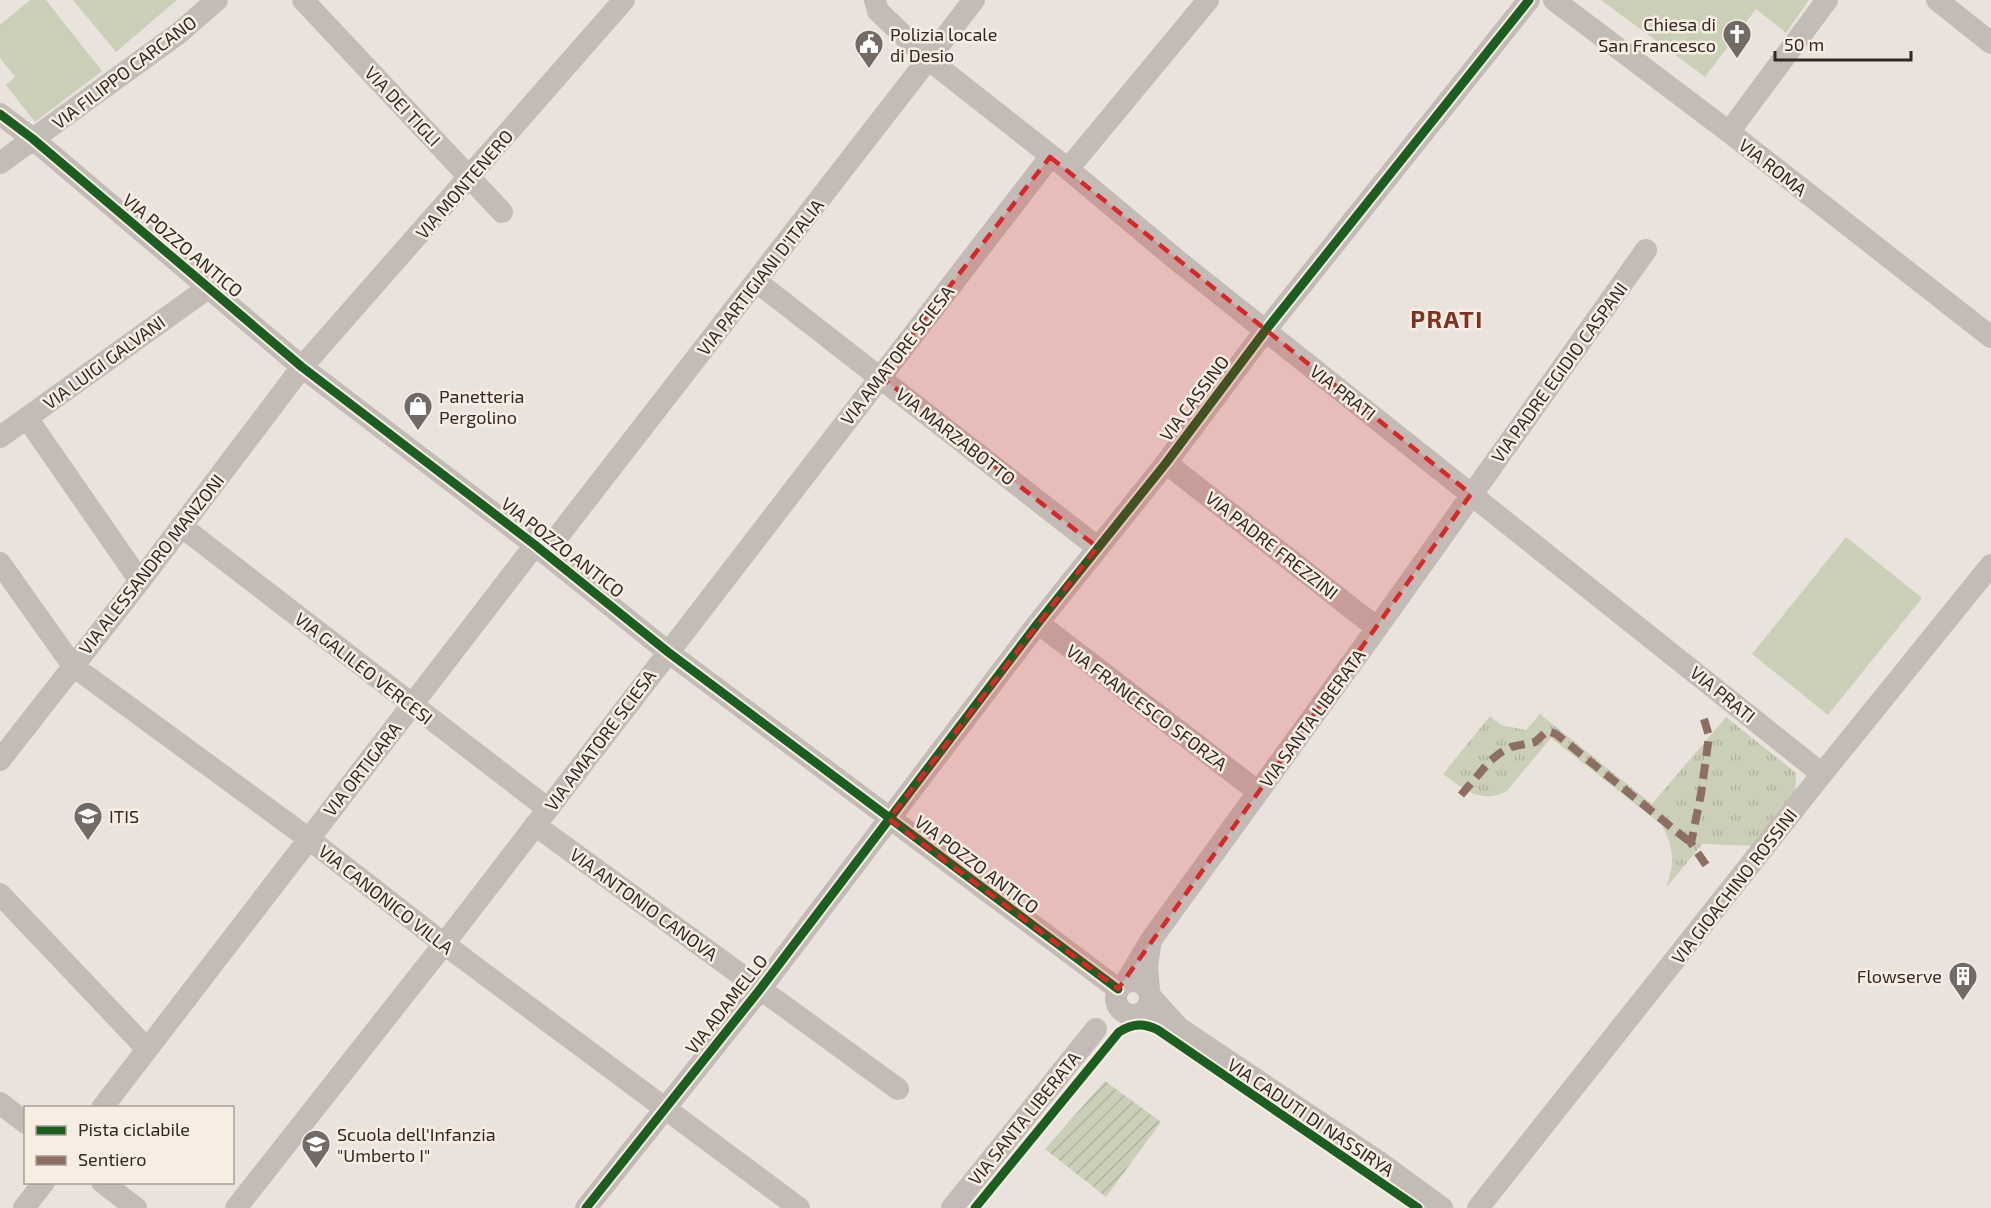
<svg xmlns="http://www.w3.org/2000/svg" width="1991" height="1208" font-family="'Exo 2',sans-serif">
  <defs>
    <pattern id="grass-tufts" width="24" height="20" patternUnits="userSpaceOnUse" patternTransform="scale(1.5)"><rect width="24" height="20" fill="#cccfb7"/><path d="M3 7l-1-3M5 7V3M7 7l1-3M15 17l-1-3M17 17v-4M19 17l1-3" fill="none" stroke="#b0b29d"/></pattern>
    <pattern id="garden-furrows" width="10" height="10" patternUnits="userSpaceOnUse" patternTransform="scale(1.5)"><rect width="10" height="10" fill="#cccfb7"/><path d="M-1 1l2-2M0 10L10 0M9 11l2-2" fill="none" stroke="#b0b29d"/></pattern>
  </defs>
  <rect width="100%" height="100%" fill="#eae3dd"/>
  <!-- grass -->
  <path fill="url(#grass-tufts)" d="M1540 714 1652 804 1726 717 1796 773 1795 801 1759 846 1702 844 1666 888C1675 863 1674 848 1662 825L1551 738 1507 791C1482 805 1463 789 1443 774L1490 716 1501 725 1526 730Z"/>
  <!-- garden -->
  <path fill="url(#garden-furrows)" d="M1105 1081 1161 1122 1106 1197 1045 1149Z"/>
  <!-- pitch -->
  <path fill="#cccfb7" d="M30 0H46L102 71 35 122 6 85 15 77 0 58V25Z
    M73 0H177L116 52Z
    M1601 0H1809L1786 33 1756 9 1705 77Z
    M1846 537 1922 598 1828 715 1752 654Z"/>
  <g fill="none" stroke-linecap="round" stroke-linejoin="round">
    <!-- minor -->
    <path stroke="#c2bbb6" stroke-width="22" d="M303 0 502 212
      M875 0 878 11 928 59 1068 169 1178 261 1822 774
      M1554 0 1729 132 1991 337
      M1937 0 1991 43
      M0 114 33 139 302 367 535 545 668 652 1118 989
      M1729 132 1827 0
      M0 163 179 33 217 0
      M1068 169 1208 0
      M757 282 1097 547
      M27 418 140 581
      M0 437 208 288
      M1166 463 1377 628
      M181 526 548 809
      M545 553 974 0
      M0 563 73 666 309 839 444 944 799 1208
      M1038 623 1257 791
      M0 760 140 581 302 367 624 0
      M535 825 898 1089
      M0 894 147 1049
      M1151 940 1377 628 1646 250
      M1116 998a17 17 0 1 1 34 0a17 17 0 1 1-34 0Z
      M1126 982 1151 940 1147 965 1149 990
      M1133 1015 1157 1019 1179 1028 1150 996
      M1179 1028 1379 1162 1442 1208
      M0 1103 26 1123
      M102 1108 535 545
      M102 1182 136 1208
      M24 1208 44 1182
      M236 1208 444 944 1050 157
      M586 1208 761 988 1038 623 1166 463 1265 331 1529 0
      M952 1208 1096 1029
      M1478 1208 1822 774 1991 565"/>
    <!-- quiet -->
    <path stroke="#8d6e63" stroke-width="8" stroke-dasharray="15 8" stroke-linecap="butt" d="M1704 719 1709 736 1701 794 1691 843 1706 865
      M1461 795 1490 761 1500 753 1511 747 1535 742 1547 731 1556 734 1691 843"/>
    <!-- cycleway casing -->
    <g stroke="#f8ede2" stroke-width="13">
      <path id="cycleway" d="M0 114 33 139 302 367 535 545 668 652 1118 989
        M586 1208 761 988 1038 623 1166 463 1265 331 1529 0
        M975 1208 1119 1032C1133 1023 1144 1023 1158 1030L1418 1208"/>
    </g>
    <!-- cycleway -->
    <use href="#cycleway" stroke="#1b5e20" stroke-width="9"/>
  </g>
  <!-- marked area -->
  <path fill="#d62828" fill-opacity="0.2" stroke="#d62828" stroke-width="4.5" stroke-dasharray="12 8" stroke-linejoin="round" d="M1050 157 1471 494 1118 989 889 819 1097 547 880 376Z"/>
  <!-- icons -->
  <defs>
    <g id="church-pin" transform="scale(1.5)"><path d="M0 17L-7.5 6A9.5 9.5 0 1 1 7.5 6Z" fill="#726a65" stroke="#f8ede2"/><path d="M-1.2-6h2.4v3.5h3.3v2.4h-3.3V6h-2.4V-.1h-3.3v-2.4h3.3Z" fill="#fff"/></g>
    <g id="civic-pin" transform="scale(1.5)"><path d="M0 17L-7.5 6A9.5 9.5 0 1 1 7.5 6Z" fill="#726a65" stroke="#f8ede2"/><path d="M-.6-6.5H3V-4.5H.6V-3L4-1V1h2V6H-6V1h2V-1L-.6-3ZM-1.2 2.5V6h2.4V2.5Z" fill="#fff"/></g>
    <g id="shop-pin" transform="scale(1.5)"><path d="M0 17L-7.5 6A9.5 9.5 0 1 1 7.5 6Z" fill="#726a65" stroke="#f8ede2"/><path d="M-5-2.5h2.3a2.7 3.5 0 0 1 5.4 0H5L5.5 6h-11ZM-1.5-2.5h3a1.5 2.3 0 0 0-3 0Z" fill="#fff"/></g>
    <g id="school-pin" transform="scale(1.5)"><path d="M0 17L-7.5 6A9.5 9.5 0 1 1 7.5 6Z" fill="#726a65" stroke="#f8ede2"/><path d="M0-5L7-2L0 1L-7-2ZM-4 1L0 2.5L4 1V4Q0 6-4 4Z" fill="#fff"/></g>
    <g id="building-pin" transform="scale(1.5)"><path d="M0 17L-7.5 6A9.5 9.5 0 1 1 7.5 6Z" fill="#726a65" stroke="#f8ede2"/><path d="M-4-6H4V6H1V3H-1V6H-4ZM-2.5-4.3h1.7v1.8h-1.7ZM.8-4.3h1.7v1.8H.8ZM-2.5-1h1.7V.8h-1.7ZM.8-1h1.7V.8H.8Z" fill="#fff"/></g>
  </defs>
  <g fill-rule="evenodd">
    <use href="#church-pin" x="1737" y="34"/>
    <use href="#civic-pin" x="869" y="44"/>
    <use href="#shop-pin" x="418" y="406"/>
    <use href="#school-pin" x="88" y="816"/>
    <use href="#building-pin" x="1963" y="976"/>
    <use href="#school-pin" x="316" y="1144"/>
  </g>
  <g text-anchor="middle" dominant-baseline="central" stroke-width="5" stroke-linejoin="round" paint-order="stroke">
    <!-- poi labels -->
    <g font-size="18" fill="#322925" stroke="#f8ede2" text-anchor="start">
      <text x="1716" y="24" text-anchor="end">Chiesa di<tspan x="1716" dy="21">San Francesco</tspan></text>
      <text x="890" y="34">Polizia locale<tspan x="890" dy="21">di Desio</tspan></text>
      <text x="439" y="396">Panetteria<tspan x="439" dy="21">Pergolino</tspan></text>
      <text x="109" y="816">ITIS</text>
      <text x="1942" y="976" text-anchor="end">Flowserve</text>
      <text x="337" y="1134">Scuola dell'Infanzia<tspan x="337" dy="21">"Umberto I"</tspan></text>
    </g>
    <!-- street labels -->
    <g font-size="18" fill="#322925" stroke="#f8ede2">
      <text transform="translate(124 72) rotate(-37)">VIA FILIPPO CARCANO</text>
      <text transform="translate(403 106) rotate(47)">VIA DEI TIGLI</text>
      <text transform="translate(1773 167) rotate(38)">VIA ROMA</text>
      <text transform="translate(464 184) rotate(-49)">VIA MONTENERO</text>
      <text transform="translate(183 245) rotate(40)">VIA POZZO ANTICO</text>
      <text transform="translate(760 277) rotate(-52)">VIA PARTIGIANI D'ITALIA</text>
      <text transform="translate(897 355) rotate(-52)">VIA AMATORE SCIESA</text>
      <text transform="translate(104 362) rotate(-36)">VIA LUIGI GALVANI</text>
      <text transform="translate(1559 372) rotate(-54)">VIA PADRE EGIDIO CASPANI</text>
      <text transform="translate(1343 392) rotate(38)">VIA PRATI</text>
      <text transform="translate(1194 398) rotate(-53)">VIA CASSINO</text>
      <text transform="translate(956 436) rotate(38)">VIA MARZABOTTO</text>
      <text transform="translate(1272 545) rotate(38)">VIA PADRE FREZZINI</text>
      <text transform="translate(563 547) rotate(38)">VIA POZZO ANTICO</text>
      <text transform="translate(151 564) rotate(-52)">VIA ALESSANDRO MANZONI</text>
      <text transform="translate(364 668) rotate(38)">VIA GALILEO VERCESI</text>
      <text transform="translate(1723 694) rotate(39)">VIA PRATI</text>
      <text transform="translate(1147 707) rotate(37)">VIA FRANCESCO SFORZA</text>
      <text transform="translate(1312 718) rotate(-54)">VIA SANTA LIBERATA</text>
      <text transform="translate(600 740) rotate(-53)">VIA AMATORE SCIESA</text>
      <text transform="translate(362 769) rotate(-52)">VIA ORTIGARA</text>
      <text transform="translate(977 864) rotate(37)">VIA POZZO ANTICO</text>
      <text transform="translate(1734 886) rotate(-52)">VIA GIOACHINO ROSSINI</text>
      <text transform="translate(386 899) rotate(38)">VIA CANONICO VILLA</text>
      <text transform="translate(644 904) rotate(36)">VIA ANTONIO CANOVA</text>
      <text transform="translate(726 1004) rotate(-52)">VIA ADAMELLO</text>
      <text transform="translate(1311 1117) rotate(34)">VIA CADUTI DI NASSIRYA</text>
      <text transform="translate(1024 1118) rotate(-51)">VIA SANTA LIBERATA</text>
    </g>
    <!-- district labels -->
    <g font-size="24" font-weight="bold" letter-spacing="1.5" fill="#7f3221" stroke="#f8ede2">
      <text x="1447" y="318">PRATI</text>
    </g>
  </g>
  <!-- legend -->
  <rect x="24" y="1106" width="210" height="78" fill="#f8ede2" stroke="#a99f96" stroke-width="1.5"/>
  <rect x="36" y="1126" width="30" height="9" fill="#1b5e20" stroke="#a99f96" stroke-width="1.5"/>
  <text x="78" y="1136" font-size="18" fill="#322925">Pista ciclabile</text>
  <rect x="36" y="1156" width="30" height="9" fill="#8d6e63" stroke="#a99f96" stroke-width="1.5"/>
  <text x="78" y="1166" font-size="18" fill="#322925">Sentiero</text>
  <!-- scale -->
  <path d="M1775 51v9h136v-9" fill="none" stroke="#322925" stroke-width="3"/>
  <text x="1784" y="51" font-size="18" fill="#322925" stroke="#f8ede2" stroke-width="4.5" paint-order="stroke">50 m</text>
</svg>
